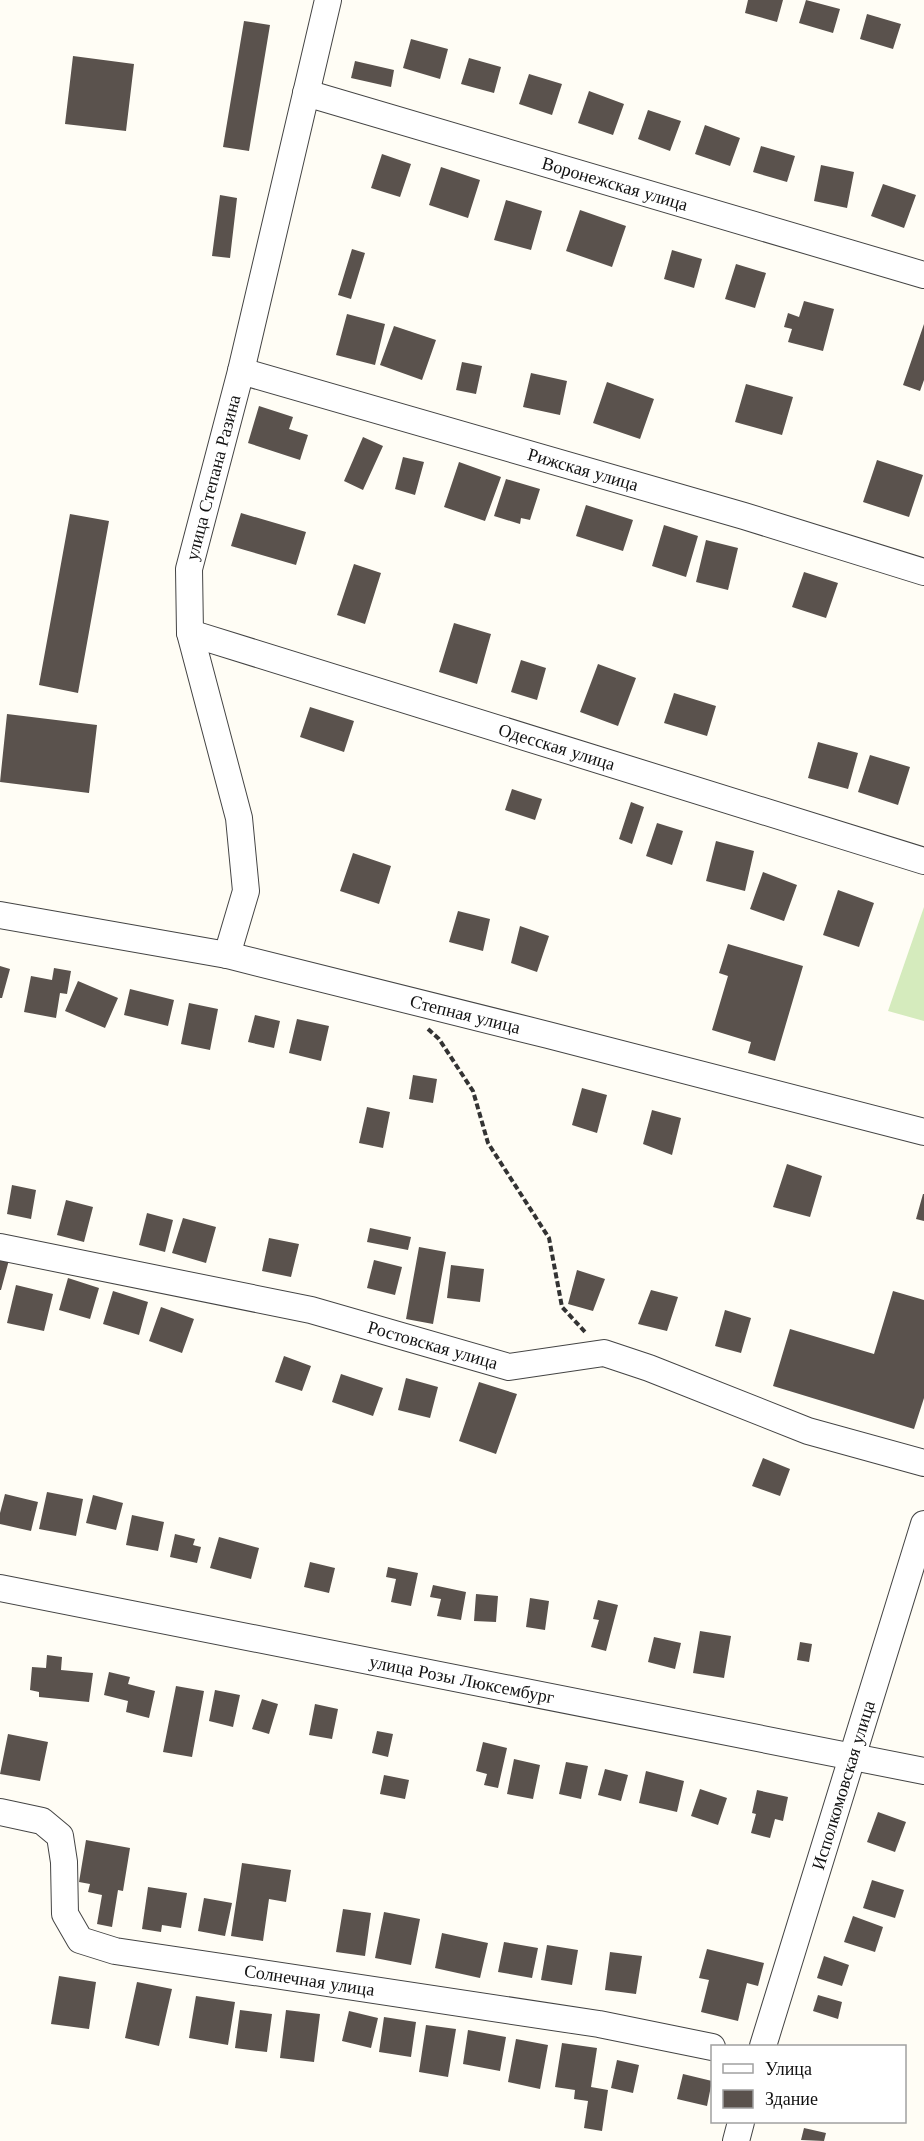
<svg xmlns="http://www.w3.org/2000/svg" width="924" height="2141" font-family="'Libre Baskerville',serif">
  <rect width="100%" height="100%" fill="#fffdf5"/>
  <!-- green -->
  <path fill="#d5ebbd" d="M924 907V1021L888 1011Z"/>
  <!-- building -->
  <path fill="#5a524d" d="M748 0H783L777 22 745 13Z
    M806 0 840 9 833 33 799 23Z
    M867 14 901 24 893 49 860 39Z
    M244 21 270 25 249 151 223 147Z
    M411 39 448 49 440 79 403 68Z
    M73 56 134 64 126 131 65 124Z
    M469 58 501 67 494 93 461 84Z
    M355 61 394 70 391 87 351 78Z
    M529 74 562 84 552 115 519 104Z
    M589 91 624 104 613 135 578 123Z
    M648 110 681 121 670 151 638 139Z
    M705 125 740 138 730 166 695 154Z
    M761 146 795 156 787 182 753 172Z
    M382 154 411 164 400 197 371 188Z
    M821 165 854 172 847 208 814 201Z
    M441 167 480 180 468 218 429 205Z
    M883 184 916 195 904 228 871 216Z
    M220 195 237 198 230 258 212 256Z
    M506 200 542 211 531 250 494 240Z
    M580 210 626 226 612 267 566 251Z
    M352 249 365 253 351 299 338 295Z
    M672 250 702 259 694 288 664 279Z
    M736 264 766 273 755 308 725 299Z
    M804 301 834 309 823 351 788 342 792 329 784 327 788 313 799 317Z
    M347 314 385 324 375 365 336 355Z
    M924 324V380L920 391 903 385Z
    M394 326 436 340 422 380 380 365Z
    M462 362 482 366 476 394 456 390Z
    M531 373 567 381 560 415 523 407Z
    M607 382 654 399 640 439 593 423Z
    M746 384 793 397 782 435 735 422Z
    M259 406 293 417 289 429 308 435 300 460 248 443Z
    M363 437 383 446 363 490 344 481Z
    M403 457 424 462 415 495 395 489Z
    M877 460 923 475 909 517 863 502Z
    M459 462 501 477 485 521 444 507Z
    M506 479 540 489 530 520 521 518 520 524 494 516Z
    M586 505 633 520 623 551 576 536Z
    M241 513 306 532 296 565 231 546Z
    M70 514 109 521 78 693 39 685Z
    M664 525 698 536 686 577 652 566Z
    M706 540 738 548 728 590 696 582Z
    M354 564 381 573 365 624 337 615Z
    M804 572 838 583 826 618 792 607Z
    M454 623 491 634 477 684 439 672Z
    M521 660 546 668 537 700 511 692Z
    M598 664 636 678 618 726 580 712Z
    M674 693 716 706 707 736 664 723Z
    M310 707 354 721 344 752 300 737Z
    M7 714 97 725 89 793 0 782Z
    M818 742 858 753 848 789 808 778Z
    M870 755 910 767 898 805 858 792Z
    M512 789 542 799 535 820 505 810Z
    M631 802 644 807 632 844 619 839Z
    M657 823 683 831 672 865 646 856Z
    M716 841 754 851 745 891 706 881Z
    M353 853 391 866 379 904 340 891Z
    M763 872 797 885 784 921 750 909Z
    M838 890 874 903 859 947 823 935Z
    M458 911 490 919 483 951 449 942Z
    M520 926 549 936 537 972 511 963Z
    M728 944 803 966 775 1061 748 1053 751 1042 712 1030 728 976 719 973Z
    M0 966 10 969 2 998H0Z
    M54 968 71 971 67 994 60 993 56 1018 24 1012 31 976 52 980Z
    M78 981 118 998 105 1028 65 1011Z
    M130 989 174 1000 168 1026 124 1015Z
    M189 1003 218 1009 210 1050 181 1044Z
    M255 1015 280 1021 274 1048 248 1042Z
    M297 1019 329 1026 321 1061 289 1053Z
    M413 1075 437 1079 433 1103 409 1099Z
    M582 1088 607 1095 597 1133 572 1125Z
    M367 1107 390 1112 383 1148 359 1143Z
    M652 1110 681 1118 672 1155 643 1144Z
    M787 1164 822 1176 810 1217 773 1207Z
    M12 1185 36 1190 31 1219 7 1214Z
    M923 1194H924V1221L916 1219Z
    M66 1200 93 1207 84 1242 57 1235Z
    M147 1213 173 1220 165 1252 139 1245Z
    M183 1218 216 1227 206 1263 172 1253Z
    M370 1228 411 1237 408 1250 367 1242Z
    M269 1238 299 1244 291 1277 262 1271Z
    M419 1247 446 1252 433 1324 406 1319Z
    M0 1258 9 1260 1 1290H0Z
    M374 1260 402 1267 395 1295 367 1288Z
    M451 1265 484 1269 480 1302 447 1298Z
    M577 1270 605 1279 593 1311 568 1304Z
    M68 1278 99 1288 90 1319 59 1310Z
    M16 1285 53 1294 44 1331 7 1323Z
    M651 1290 678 1297 667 1331 638 1324Z
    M113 1291 148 1302 139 1335 103 1324Z
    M893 1291 924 1300V1398L914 1429 773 1386 790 1329 874 1354Z
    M161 1307 194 1319 182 1353 149 1341Z
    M725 1310 751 1318 741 1353 715 1346Z
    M284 1356 311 1366 302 1391 275 1382Z
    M341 1374 383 1388 373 1416 332 1402Z
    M406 1378 438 1387 430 1418 398 1410Z
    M479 1382 517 1394 496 1454 459 1441Z
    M763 1458 790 1469 780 1496 752 1486Z
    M47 1492 83 1499 76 1536 39 1529Z
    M5 1494 38 1502 31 1531 0 1524V1513Z
    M93 1495 123 1503 116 1530 86 1523Z
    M132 1515 164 1522 158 1551 126 1545Z
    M175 1534 195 1539 193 1545 201 1547 197 1563 170 1557Z
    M219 1537 259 1548 251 1579 210 1568Z
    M310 1562 335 1568 329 1593 304 1587Z
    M388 1567 418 1573 411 1606 391 1602 396 1579 386 1577Z
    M433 1585 466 1592 461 1620 437 1616 441 1599 430 1597Z
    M476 1594 498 1596 496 1622 474 1621Z
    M530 1598 549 1601 545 1630 526 1627Z
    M598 1600 618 1605 606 1651 591 1647 599 1620 593 1619Z
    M700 1631 731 1636 724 1678 693 1673Z
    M654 1637 681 1643 675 1669 648 1662Z
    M800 1642 812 1644 809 1662 797 1660Z
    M47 1655 62 1657 61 1670 93 1673 89 1702 39 1697V1692L30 1690 32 1667 46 1668Z
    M109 1672 130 1677 128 1684 155 1691 149 1718 126 1712 128 1701 104 1695Z
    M176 1686 204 1691 192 1757 163 1752Z
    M215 1690 240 1695 233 1727 209 1721Z
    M262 1699 278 1704 269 1734 252 1729Z
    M315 1704 338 1709 332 1739 309 1735Z
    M377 1731 393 1734 388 1757 372 1753Z
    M8 1734 48 1742 40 1781 0 1774Z
    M483 1742 507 1748 498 1788 484 1785 487 1774 476 1771Z
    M514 1759 540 1765 533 1799 507 1794Z
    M566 1762 588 1766 581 1799 559 1794Z
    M605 1769 628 1775 621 1801 598 1795Z
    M646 1771 684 1781 677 1812 639 1803Z
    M384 1775 409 1780 405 1799 380 1794Z
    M700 1789 727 1798 718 1825 691 1816Z
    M757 1790 788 1797 783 1821 775 1819 770 1838 751 1833 756 1814 752 1813Z
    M878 1812 906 1822 895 1852 867 1842Z
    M86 1840 130 1848 123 1891 118 1890 112 1927 97 1924 102 1895 88 1892 90 1884 79 1882Z
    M242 1863 291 1870 286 1902 269 1899 263 1941 231 1936Z
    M872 1880 904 1890 895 1918 863 1908Z
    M148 1887 187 1893 181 1928 162 1925 161 1932 142 1929Z
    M204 1898 232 1903 225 1936 198 1931Z
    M343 1909 371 1913 365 1956 336 1952Z
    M384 1912 420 1919 411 1965 375 1958Z
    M853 1916 883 1927 875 1952 844 1942Z
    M442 1933 488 1943 480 1978 435 1968Z
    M504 1942 538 1948 532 1978 498 1972Z
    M547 1945 578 1950 572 1985 541 1980Z
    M707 1949 764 1963 758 1986 747 1983 738 2021 701 2012 709 1980 699 1978Z
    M610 1952 642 1956 636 1994 605 1990Z
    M824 1956 849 1965 842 1986 817 1978Z
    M59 1976 96 1982 89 2029 51 2024Z
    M137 1982 172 1989 159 2046 125 2038Z
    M818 1995 842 2002 838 2019 813 2011Z
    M196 1996 235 2002 228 2045 189 2038Z
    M240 2010 272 2014 267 2052 235 2048Z
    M286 2010 320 2014 314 2062 280 2058Z
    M349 2011 378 2018 371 2048 342 2041Z
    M384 2017 416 2022 411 2057 379 2052Z
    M426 2025 456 2029 448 2077 419 2072Z
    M468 2030 506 2037 500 2071 463 2064Z
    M516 2039 548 2045 540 2089 508 2082Z
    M562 2043 597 2048 591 2087 608 2090 602 2131 584 2128 588 2101 574 2099 575 2090 555 2087Z
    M617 2060 639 2065 633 2093 611 2088Z
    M683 2074 712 2081 707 2106 677 2099Z
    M804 2128 826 2133 824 2141 801 2140Z"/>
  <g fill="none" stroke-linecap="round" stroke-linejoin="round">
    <!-- minor casing -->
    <g stroke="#444" stroke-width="28">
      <g id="minor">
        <path id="s1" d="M306 93 924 275"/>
        <path id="s2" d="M241 371 744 516 924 572"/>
        <path id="s3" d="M190 633 924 861"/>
        <path id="s4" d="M0 915 227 955 548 1035 924 1132"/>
        <path id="s5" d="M227 955 246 891 239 818 190 633 189 569 241 371 328 0"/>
        <path id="s6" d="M0 1247 311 1310 509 1367 604 1353 649 1368 808 1431 924 1463"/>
        <path id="s7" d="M0 1588 924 1771"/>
        <path id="s8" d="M0 1812 42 1821 60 1836 64 1862 65 1914 80 1940 115 1951 599 2024 712 2047"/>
        <path id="s9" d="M763 2046 924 1524"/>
        <path d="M736 2141 741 2122"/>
      </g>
    </g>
    <!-- path -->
    <path stroke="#333" stroke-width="4" stroke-dasharray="6 3" stroke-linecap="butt" d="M428 1029 439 1039 473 1091 488 1143 549 1238 562 1307 586 1333"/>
    <!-- minor -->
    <use href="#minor" stroke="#fff" stroke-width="26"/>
  </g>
  <g text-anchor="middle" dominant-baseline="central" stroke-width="6" stroke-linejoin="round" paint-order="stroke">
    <!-- street labels -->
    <g font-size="18" fill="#111" stroke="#fff">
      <text stroke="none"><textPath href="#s1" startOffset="322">Воронежская улица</textPath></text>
      <text stroke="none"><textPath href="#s2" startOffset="356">Рижская улица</textPath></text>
      <text stroke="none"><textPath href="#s5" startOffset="490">улица Степана Разина</textPath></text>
      <text stroke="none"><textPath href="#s3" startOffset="384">Одесская улица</textPath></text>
      <text stroke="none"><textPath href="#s4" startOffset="476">Степная улица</textPath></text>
      <text stroke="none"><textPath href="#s6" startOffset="444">Ростовская улица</textPath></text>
      <text stroke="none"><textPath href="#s7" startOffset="471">улица Розы Люксембург</textPath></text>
      <text stroke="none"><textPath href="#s9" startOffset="273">Исполкомовская улица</textPath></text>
      <text stroke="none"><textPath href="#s8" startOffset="408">Солнечная улица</textPath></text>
    </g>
  </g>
  <!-- legend -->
  <rect x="711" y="2045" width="195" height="78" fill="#ffffff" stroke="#a0a0a0" stroke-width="1.5"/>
  <rect x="723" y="2064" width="30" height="9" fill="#ffffff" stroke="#a0a0a0" stroke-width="1.5"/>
  <text x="765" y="2075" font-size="18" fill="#111111">Улица</text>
  <rect x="723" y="2090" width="30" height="18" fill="#5a524d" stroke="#a0a0a0" stroke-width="1.5"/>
  <text x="765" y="2105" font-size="18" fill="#111111">Здание</text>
</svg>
